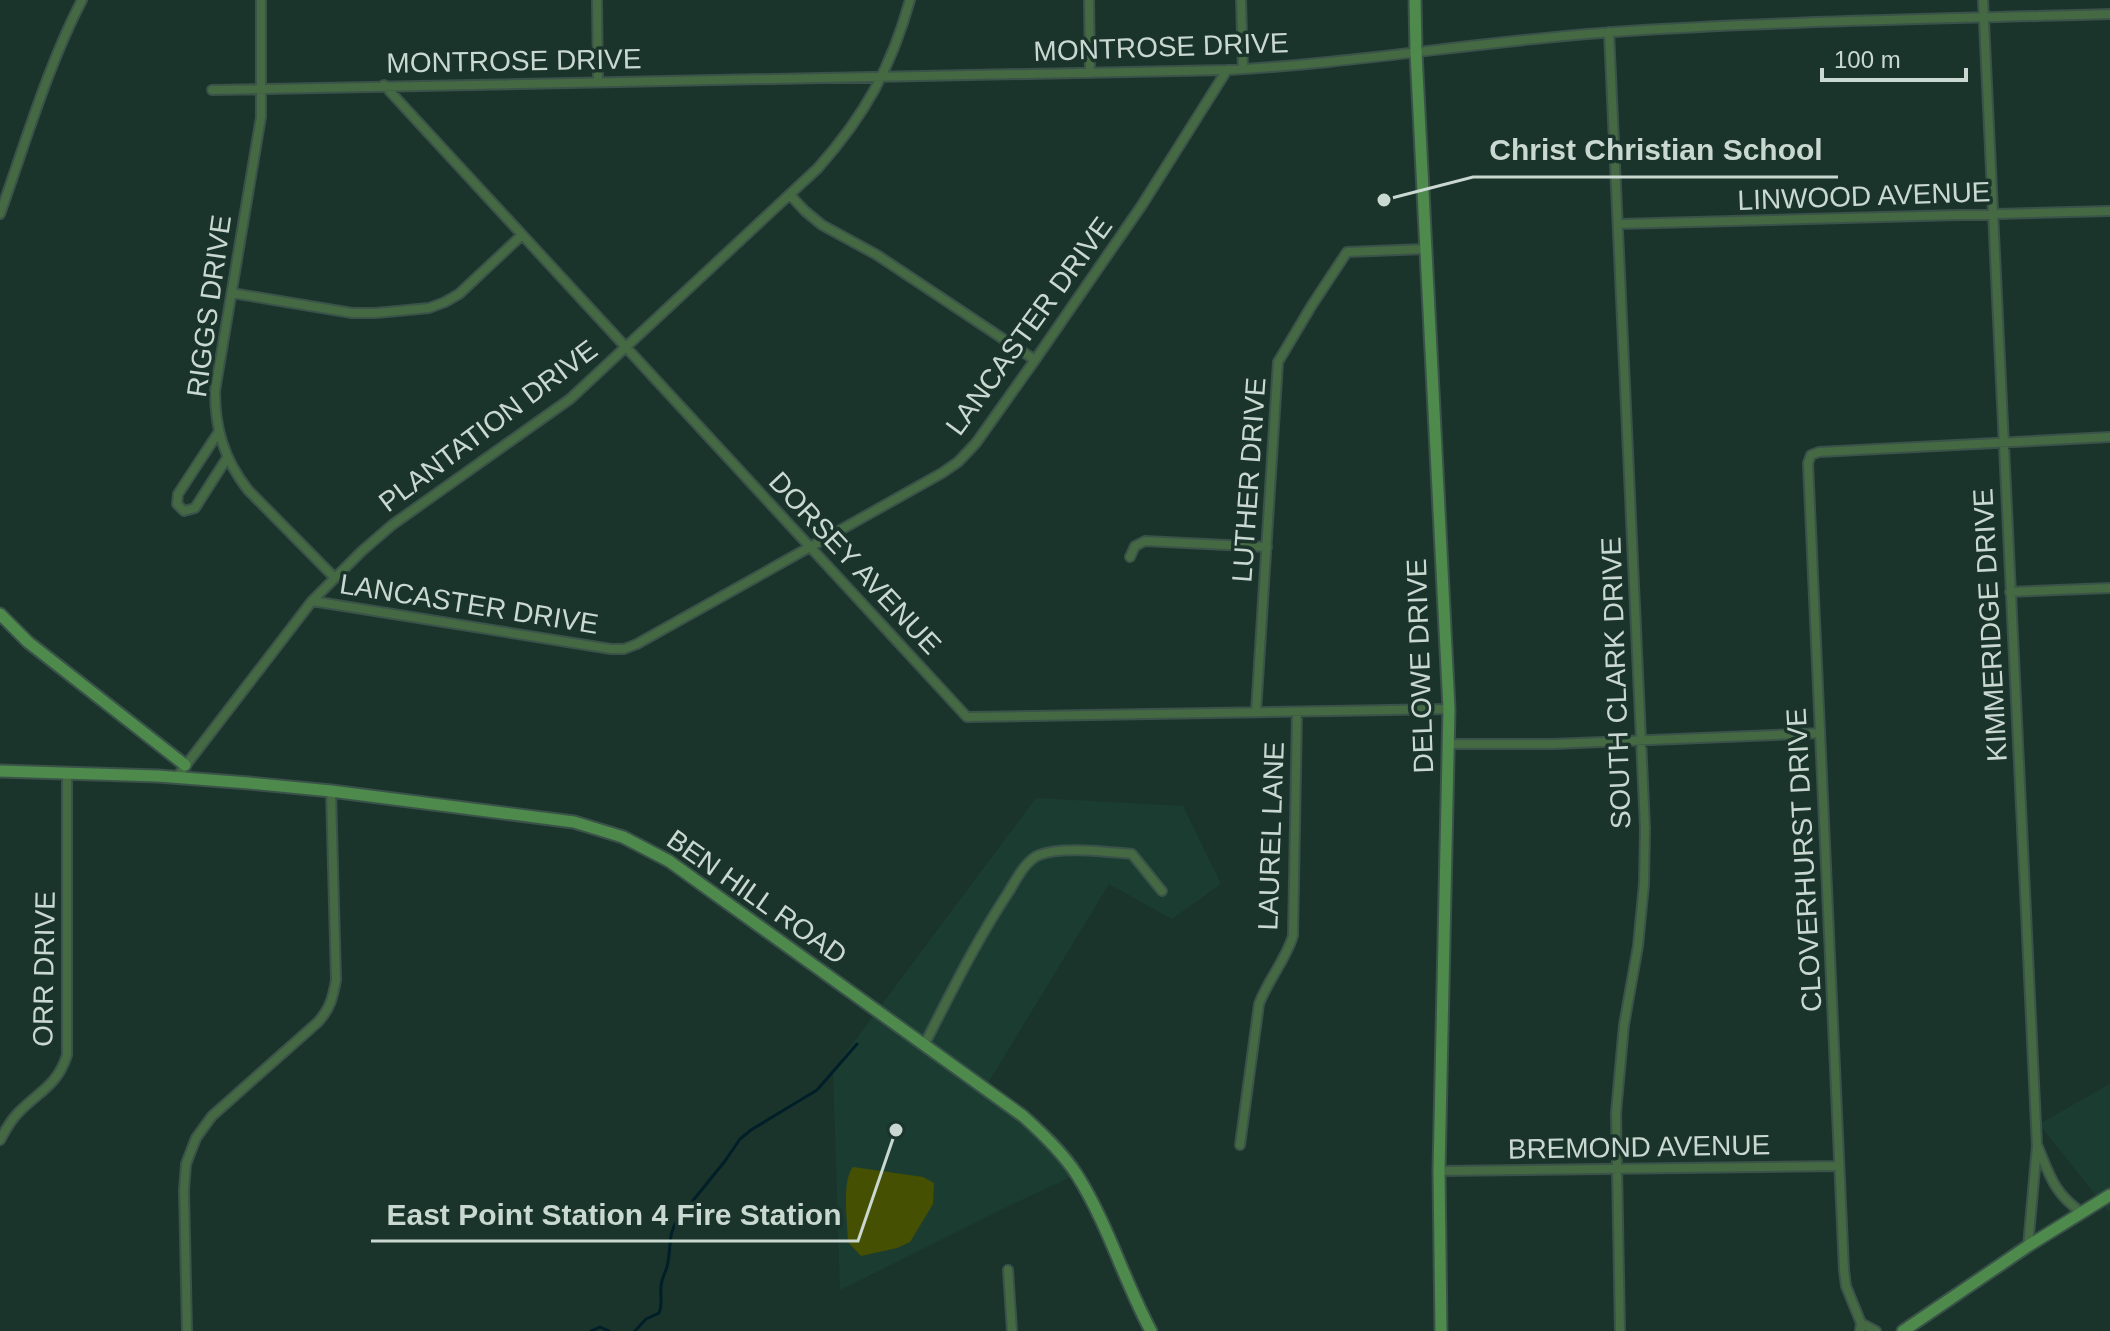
<svg xmlns="http://www.w3.org/2000/svg" width="2110" height="1331" font-family="Arial,sans-serif">
  <rect width="100%" height="100%" fill="#1b342b"/>
  <!-- built -->
  <path fill="#1b3d31" d="M1036 798 1183 806 1221 884 1172 919 1109 884 988 1083 1035 1119 1080 1173 1013 1204 840 1290 833 1070Z
    M2110 1084V1213L2039 1124Z"/>
  <!-- pitch -->
  <path fill="#465003" d="M853 1167 923 1177 934 1183 933 1204 910 1242 897 1248 861 1256 848 1242C848 1223 841 1182 853 1167Z"/>
  <g fill="none" stroke-linecap="round" stroke-linejoin="round">
    <!-- stream -->
    <path stroke="#001f28" stroke-width="3" d="M591 1331 600 1327 609 1331
      M635 1331 646 1319 659 1313C663 1304 660 1296 661 1287 661 1278 667 1271 668 1262 671 1246 668 1233 678 1219L725 1161 740 1139 751 1130 817 1090 857 1044"/>
    <!-- street casing -->
    <g stroke="#3a5249" stroke-width="12">
      <path id="street" d="M261 0V117L215 391C215 429 224 459 248 490L334 577
        M597 0 598 81
        M1089 0 1090 73
        M1241 0 1243 69
        M1983 0 2037 1146 2028 1246
        M1609 32 1645 828 1644 884 1638 946 1624 1025 1616 1113 1620 1331
        M384 85 967 717 1449 709
        M212 90 1227 70C1356 63 1484 41 1613 32 1778 21 1944 19 2110 14
        M790 195 805 211 822 225 877 255 1035 360
        M0 214C25 144 48 65 82 0
        M1618 224 2110 211
        M232 293 352 313H376L429 308 445 302 459 294 522 235
        M218 433 178 494 177 504 184 511 195 508 227 458
        M1130 557 1135 546 1145 541 1267 547
        M2010 592 2110 588
        M312 601 611 649H624L637 644 942 473 958 462 976 443 1035 360 1142 205 1227 70
        M1256 712 1278 362 1312 305 1347 252 1425 249
        M1449 744H1553L1820 733
        M176 778 312 601 362 551 392 525 570 399 818 168C865 115 891 68 910 0
        M924 1045C951 993 976 941 1008 893 1016 880 1025 861 1039 855 1061 846 1108 852 1132 854L1162 891
        M0 1140C5 1131 10 1121 18 1113 38 1092 58 1085 67 1055V773
        M1240 1145 1259 1004C1268 980 1285 961 1293 936L1297 712
        M2038 1147C2050 1176 2054 1193 2081 1212
        M1439 1171 1839 1166
        M1008 1270 1012 1331
        M1861 1323 1876 1331
        M187 1331 184 1190 186 1164 196 1138 212 1116 318 1022C330 1009 333 997 336 980L331 791
        M1860 1331 1861 1323 1846 1286 1844 1270 1808 463 1811 455 1819 452 2110 437"/>
    </g>
    <!-- secondary casing -->
    <g stroke="#3a5249" stroke-width="15">
      <path id="secondary" d="M1415 0 1416 52 1449 709 1439 1171 1441 1331
        M0 614 28 642 185 765
        M0 771 158 776 249 783 331 791 574 822 623 837 669 861 1023 1116C1043 1134 1063 1153 1077 1175 1108 1224 1124 1281 1151 1331
        M1903 1331 2028 1246 2110 1195"/>
    </g>
    <!-- street -->
    <use href="#street" stroke="#446943" stroke-width="8"/>
    <!-- secondary -->
    <use href="#secondary" stroke="#4d8a4c" stroke-width="11"/>
  </g>
  <g text-anchor="middle" dominant-baseline="central" stroke-width="7" stroke-linejoin="round" paint-order="stroke">
    <!-- street labels -->
    <g font-size="28" fill="#cad8d2" stroke="#1b342b">
      <text transform="translate(1161 47) rotate(-2)">MONTROSE DRIVE</text>
      <text transform="translate(514 61) rotate(-1)">MONTROSE DRIVE</text>
      <text transform="translate(1864 196) rotate(-2)">LINWOOD AVENUE</text>
      <text transform="translate(209 306) rotate(-82)">RIGGS DRIVE</text>
      <text transform="translate(1029 326) rotate(-54)">LANCASTER DRIVE</text>
      <text transform="translate(488 426) rotate(-37)">PLANTATION DRIVE</text>
      <text transform="translate(1249 480) rotate(-86)">LUTHER DRIVE</text>
      <text transform="translate(855 563) rotate(47)">DORSEY AVENUE</text>
      <text transform="translate(469 604) rotate(9)">LANCASTER DRIVE</text>
      <text transform="translate(1990 625) rotate(-93)">KIMMERIDGE DRIVE</text>
      <text transform="translate(1420 666) rotate(-92)">DELOWE DRIVE</text>
      <text transform="translate(1616 683) rotate(-92)">SOUTH CLARK DRIVE</text>
      <text transform="translate(1271 836) rotate(-88)">LAUREL LANE</text>
      <text transform="translate(1804 860) rotate(-93)">CLOVERHURST DRIVE</text>
      <text transform="translate(757 897) rotate(35)">BEN HILL ROAD</text>
      <text transform="translate(44 969) rotate(-89)">ORR DRIVE</text>
      <text transform="translate(1639 1147) rotate(-1)">BREMOND AVENUE</text>
    </g>
  </g>
  <!-- callouts -->
  <path fill="none" stroke="#cad8d2" stroke-width="3" d="M1384 200L1473 177H1838M896 1130L858 1241H371"/>
  <g fill="#cad8d2" stroke="#1b342b" stroke-width="3">
    <circle cx="1384" cy="200" r="8"/>
    <circle cx="896" cy="1130" r="8"/>
  </g>
  <g font-size="30" text-anchor="middle" font-weight="bold" fill="#cad8d2" stroke="#1b342b" stroke-width="7" stroke-linejoin="round" paint-order="stroke">
    <text x="1656" y="160">Christ Christian School</text>
    <text x="614" y="1225">East Point Station 4 Fire Station</text>
  </g>
  <!-- scale -->
  <path d="M1822 68v12h144v-12" fill="none" stroke="#cad8d2" stroke-width="4"/>
  <text x="1834" y="68" font-size="24" fill="#cad8d2" stroke="#1b342b" stroke-width="6" paint-order="stroke">100 m</text>
</svg>
